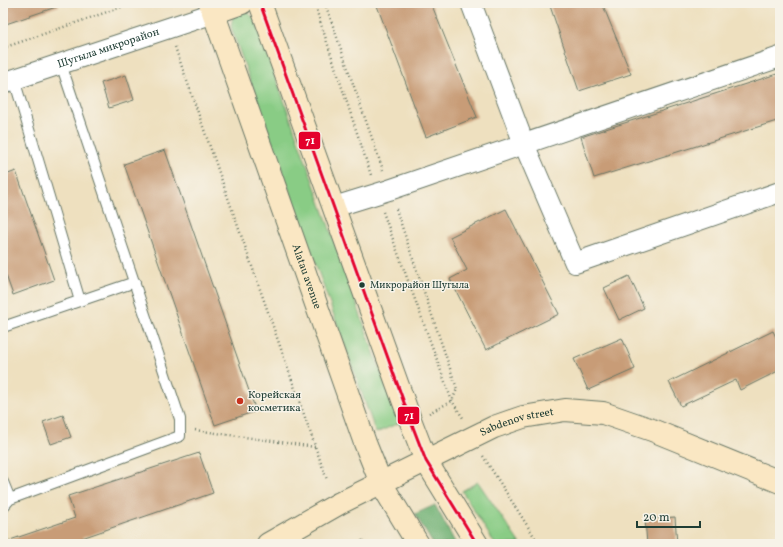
<svg xmlns="http://www.w3.org/2000/svg" width="783" height="547" font-family="Vollkorn,serif">
  <rect width="100%" height="100%" fill="#f7f3e8"/>
  <filter id="ink" filterUnits="userSpaceOnUse"><feTurbulence type="fractalNoise" baseFrequency=".025" numOctaves="2"/><feDisplacementMap in="SourceGraphic" scale="8" xChannelSelector="R" yChannelSelector="G"/><feConvolveMatrix kernelMatrix="1 2 1 2 8 2 1 2 1" color-interpolation-filters="sRGB"/></filter>
  <filter id="wash" filterUnits="userSpaceOnUse"><feTurbulence type="fractalNoise" baseFrequency=".012" numOctaves="4" result="noise"/><feDisplacementMap in="SourceGraphic" scale="16" xChannelSelector="R" yChannelSelector="G"/><feGaussianBlur stdDeviation="0.9" result="paint"/><feColorMatrix in="noise" values="0 0 0 0 0 0 0 0 0 0 0 0 0 0 0 0 0 1.4 0 .05"/><feComposite in="paint" operator="in"/></filter>
  <g filter="url(#wash)">
    <rect width="100%" height="100%" fill="#eee0bf"/>
    <!-- green -->
    <path fill="#89cc85" stroke="#54845c" d="M242 12H247L255 19 399 423 376 433 231 27 233 16Z
      M478 482 520 544H495L462 491Z"/>
    <!-- forest -->
    <path fill="#6eb072" stroke="#467653" d="M435 505 456 544H433L415 514Z"/>
    <g id="blocks">
      <!-- building -->
      <path fill="#c89c77" d="M3 3H58L59 6 3 25Z
        M376 3H431L477 117 426 137Z
        M549 3H602L631 74 579 91Z
        M780 73V120L594 178 581 137Z
        M126 75 134 100 109 108 101 83Z
        M165 150 256 411 215 425 124 164Z
        M16 171 54 280 13 295 3 267V176Z
        M506 209 559 314 486 350 450 279 467 270 450 237Z
        M629 276 644 308 619 320 604 288Z
        M773 331 780 345V370L740 390 736 380 681 406 669 382Z
        M622 338 635 369 588 390 574 359Z
        M63 415 71 437 51 444 43 422Z
        M199 453 213 493 82 538 84 544H7V541L75 518 68 496Z
        M675 517 677 544H647L645 519Z"/>
    </g>
  </g>
  <g filter="url(#ink)">
    <use href="#blocks" fill-opacity="0" stroke="#677665" stroke-width="1"/>
    <g fill="none" stroke-linecap="round" stroke-linejoin="round">
      <!-- lane casing -->
      <g stroke="#677665" stroke-width="12">
        <path id="lane" d="M14 79 80 301
          M3 327 135 282
          M3 482 10 499
          M3 507 10 499 180 436V419L61 64"/>
      </g>
      <!-- street casing -->
      <g stroke="#677665" stroke-width="22">
        <g id="street">
          <path d="M471 3 524 144 575 263 780 192"/>
          <path id="s1" d="M3 83 214 13"/>
          <path d="M334 207 389 190 780 57"/>
        </g>
      </g>
      <!-- secondary casing -->
      <g stroke="#677665" stroke-width="24">
        <g id="secondary">
          <path id="s2" d="M210 3 365 443 381 483 418 544"/>
          <path d="M260 3 411 422 426 461 477 544"/>
          <path d="M214 13 242 3"/>
          <path id="s3" d="M268 544 340 503 494 427 523 417 565 410 603 413 652 430 780 482"/>
        </g>
      </g>
      <!-- path -->
      <path stroke="#677665" stroke-width="2.5" stroke-dasharray="1 3" stroke-linecap="butt" d="M314 3 371 175
        M325 3 383 170
        M175 47 327 480
        M3 48 133 3
        M396 209 457 389 452 401 429 413
        M383 212 452 401 463 418
        M195 430 315 447
        M483 456 539 544
        M362 540 364 544"/>
      <!-- lane -->
      <use href="#lane" stroke="#fff" stroke-width="10"/>
      <!-- street -->
      <use href="#street" stroke="#fff" stroke-width="20"/>
      <!-- secondary -->
      <use href="#secondary" stroke="#fae7c3" stroke-width="22"/>
      <!-- bus-1 casing -->
      <g stroke="#f7f3e8" stroke-width="6">
        <path id="bus-1" d="M260 3 411 422 426 461 477 544"/>
      </g>
      <!-- bus-1 -->
      <use href="#bus-1" stroke="#e4002b" stroke-width="3"/>
    </g>
  </g>
  <!-- markers -->
  <circle fill="#1f3d34" stroke="#f7f3e8" stroke-width="1.5" cx="362" cy="285" r="3.5"/>
  <circle fill="#c8321e" stroke="#f7f3e8" stroke-width="1.5" cx="240" cy="401" r="4"/>
  <g text-anchor="middle" dominant-baseline="central" stroke-width="3" stroke-linejoin="round" paint-order="stroke">
    <!-- bus labels -->
    <g font-size="10" fill="#1f3d34" stroke="#f7f3e8" text-anchor="start">
      <text x="370" y="285">Микрорайон Шугыла</text>
    </g>
    <!-- street labels -->
    <g font-size="11" fill="#1f3d34" stroke="#f7f3e8">
      <text stroke="none"><textPath href="#s1" startOffset="111">Шугыла микрорайон</textPath></text>
      <text stroke="none"><textPath href="#s2" startOffset="290">Alatau avenue</textPath></text>
      <text stroke="none"><textPath href="#s3" startOffset="278">Sabdenov street</textPath></text>
    </g>
    <!-- poi labels -->
    <g font-size="11" fill="#1f3d34" stroke="#f7f3e8" text-anchor="start">
      <text x="248" y="395">Корейская<tspan x="248" dy="13">косметика</tspan></text>
    </g>
  </g>
  <g stroke="#f7f3e8" stroke-width="1.5">
    <rect x="298" y="131" width="23" height="19" rx="4" fill="#e4002b"/>
    <rect x="397" y="406" width="23" height="19" rx="4" fill="#e4002b"/>
  </g>
  <g font-size="11" text-anchor="middle" font-weight="bold" fill="#fff">
    <text x="310" y="144">71</text>
    <text x="409" y="419">71</text>
  </g>
  <!-- margin -->
  <rect width="783" height="547" fill="none" stroke="#f7f3e8" stroke-width="16"/>
  <!-- scale -->
  <path d="M637 521v6h63v-6" fill="none" stroke="#1f3d34" stroke-width="2"/>
  <text x="643" y="521" font-size="12" fill="#1f3d34" stroke="#f7f3e8" stroke-width="3" paint-order="stroke">20 m</text>
</svg>
